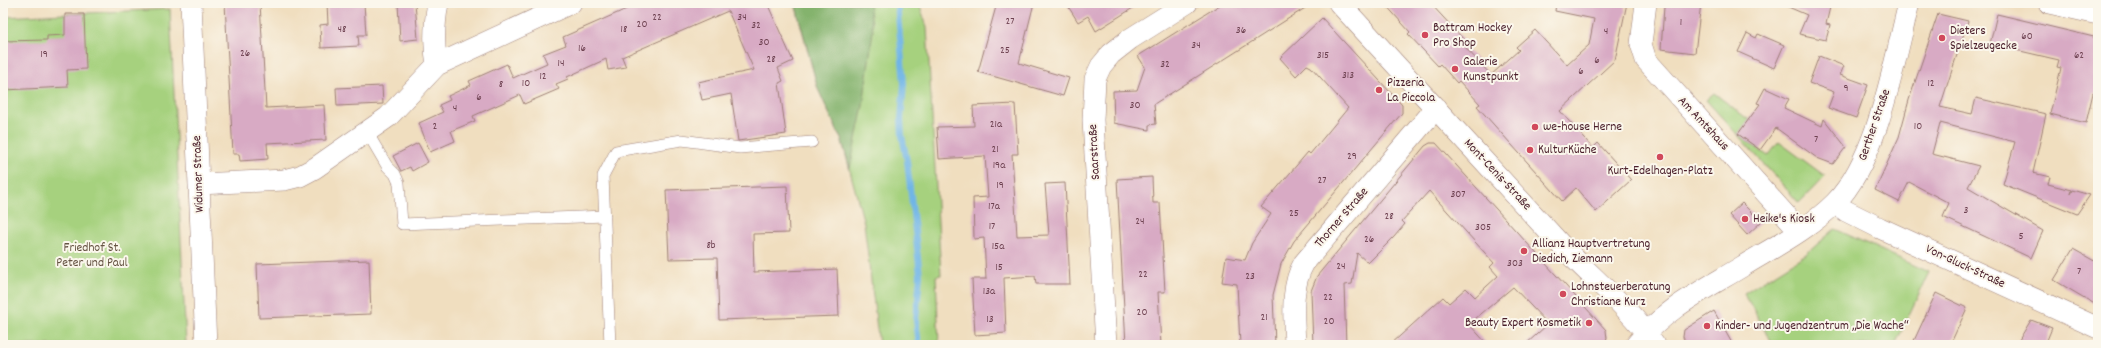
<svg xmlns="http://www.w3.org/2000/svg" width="2101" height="348" font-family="Dekko,sans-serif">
  <rect width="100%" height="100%" fill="#fbf7ec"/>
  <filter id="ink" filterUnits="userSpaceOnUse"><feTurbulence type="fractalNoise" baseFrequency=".025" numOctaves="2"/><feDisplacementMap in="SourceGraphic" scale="8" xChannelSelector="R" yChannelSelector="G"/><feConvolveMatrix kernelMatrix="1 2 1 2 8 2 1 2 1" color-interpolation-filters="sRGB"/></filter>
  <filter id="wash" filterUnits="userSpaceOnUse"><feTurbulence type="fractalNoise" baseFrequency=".012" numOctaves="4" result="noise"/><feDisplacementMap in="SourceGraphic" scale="16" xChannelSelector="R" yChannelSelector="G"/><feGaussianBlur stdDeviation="0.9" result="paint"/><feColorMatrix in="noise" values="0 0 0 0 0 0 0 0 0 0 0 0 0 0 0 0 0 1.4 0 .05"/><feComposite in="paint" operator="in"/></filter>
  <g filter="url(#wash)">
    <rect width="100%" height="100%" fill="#f0debf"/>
    <!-- green -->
    <path fill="#a6d17e" stroke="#787854" d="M795 3H919L927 27 941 275 936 276 939 345H879L864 223 842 141 818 89Z
      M170 9 186 345H3V17Z
      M1714 93 1749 120 1738 134 1768 156 1779 142 1825 176 1799 203 1706 100Z
      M1835 229 1929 272 1895 345H1772L1773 344 1744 293 1806 254Z"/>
    <!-- forest -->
    <path fill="#84b36d" stroke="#67694c" d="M795 3H869L873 31 863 106 850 168 842 141 818 89Z"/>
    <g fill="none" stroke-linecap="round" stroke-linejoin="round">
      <!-- stream -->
      <path stroke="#6fb5e6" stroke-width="6" d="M897 3 904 84 901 119 902 136 907 161 920 275 916 321 919 345"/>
    </g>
    <g id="blocks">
      <!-- building -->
      <path fill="#d8aac4" d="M225 3H260L266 108 324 105 326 140 267 143 268 159 240 161 239 154H233Z
        M327 3H364L366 35H358L359 46 321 48 320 25 328 24Z
        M398 3H415L418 39 400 41Z
        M640 3H767L793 61 778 68 783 81 779 83 786 134 738 141 731 94 702 100 698 82 754 70 728 11 622 57 626 67 608 70 606 59 567 77 568 79 556 84 559 89 524 104 520 95 473 116 475 121 451 131 455 141 430 152 419 123 443 112 439 105 450 100 448 96 471 85 469 81 507 64 513 78 547 63 543 54 566 45 563 37Z
        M997 3H1034L1019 63 1069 78 1063 96 978 72Z
        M1066 3H1141L1096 31 1088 16 1078 22Z
        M1223 3H1313L1154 104 1156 124 1149 125V130L1114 123 1113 91 1137 90 1145 67 1138 56Z
        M1384 3H1430L1467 43 1464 46 1491 75 1519 50 1516 47 1535 30 1567 65 1589 45 1594 19 1555 11 1556 3H1627L1615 60 1560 111 1593 148 1598 143 1631 180 1596 212 1576 188 1562 201 1477 106 1480 104 1459 81 1457 83 1440 64 1438 66 1408 34 1410 32Z
        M1670 3H1701L1695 53 1661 49 1664 7Z
        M1779 3H1831L1826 24 1830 25 1826 40 1799 34 1807 15Z
        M65 14H84L86 69 67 70 68 87 4 90 3 41 47 40V36L65 35Z
        M1938 14 1968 21 1940 107 1972 114 1976 98 2046 114 2033 173 2050 177 2048 184 2071 190 2070 194 2072 190 2090 195 2077 214 2003 184 2015 142 1940 123 1932 154 1979 166 1968 187 2043 231 2031 258 1943 217 1949 203 1909 182 1899 202 1875 190 1899 137 1909 100Z
        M1997 14 2098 38V94L2093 93 2086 123 2050 114 2061 68 2057 67 2059 60 1990 44Z
        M1322 18 1402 105V113L1294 241 1281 264 1273 295 1275 345H1240L1237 284 1222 282 1226 257 1245 260 1252 243 1271 214 1261 207 1308 152 1310 154 1348 108 1311 67 1307 65 1296 76 1280 58Z
        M1747 33 1756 38 1758 34 1784 45 1774 68 1738 52Z
        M1819 56 1844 66 1840 75 1868 85 1856 118 1828 108 1834 92 1809 83Z
        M382 86 383 104 337 106 336 88Z
        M1765 88 1789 99 1784 108 1822 126 1824 119 1846 147 1833 164 1817 158 1776 128 1760 150 1738 134 1760 104 1757 103Z
        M1015 104 1018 154H1012L1017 236 1049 235 1045 184 1065 183 1070 284H1036L1035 276 1004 278 1006 333 975 335 972 279H986L984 238 974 239 973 198 988 197 985 156 939 159 937 127 974 126 973 106Z
        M418 143 428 162 412 171 410 167 401 171 393 156Z
        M1430 143H1436L1606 330 1607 339 1602 345H1525L1548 324 1513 287 1469 324 1488 345H1390L1443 297 1449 303 1466 288 1475 297 1498 276 1490 267 1494 263 1429 191 1402 221 1405 224 1394 237 1368 263 1357 253 1352 284 1344 285 1346 345H1313L1311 291 1317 276 1425 146Z
        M1152 177 1153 203H1160L1163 256 1165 292H1158L1161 345H1126L1117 179Z
        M787 186 789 233 753 234 754 272 837 269 839 316 719 320 717 258 669 259 666 190Z
        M1742 203 1761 222 1747 235 1729 215Z
        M2073 249 2098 263V306L2054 280Z
        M369 260 371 314 259 318 257 264Z
        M1936 293 1967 308 1950 345H1912Z
        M1714 311 1733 345H1687L1683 337 1684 330Z
        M2031 320 2052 328 2045 345H2016Z"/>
    </g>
  </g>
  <g filter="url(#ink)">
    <use href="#blocks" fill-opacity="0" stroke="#9d7e75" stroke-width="1"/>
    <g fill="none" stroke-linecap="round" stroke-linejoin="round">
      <!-- service casing -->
      <g stroke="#9d7e75" stroke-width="12">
        <path id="service" d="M367 132 387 166 395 174 399 183 402 224 605 216
          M610 345 603 176 616 151 682 140 740 148 812 142"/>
      </g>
      <!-- minor casing -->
      <g stroke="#9d7e75" stroke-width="22">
        <path id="minor" d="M191 3 206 345
          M1339 3C1413 84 1488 165 1562 246 1593 279 1629 307 1655 345
          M1646 3 1641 44 1646 60 1800 231
          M2049 3 2098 14
          M437 65C433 43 434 25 438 3
          M199 184 284 180 300 176 315 168 388 117 437 65 571 3
          M1835 203 1846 211 1880 228 2098 328
          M1106 345 1093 120 1095 79 1101 66 1111 54 1130 39 1187 3
          M1295 345C1294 318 1290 287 1304 263L1436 108
          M1636 345C1665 308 1704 290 1743 266 1774 247 1809 229 1835 203 1878 159 1894 62 1909 3"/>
      </g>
      <!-- service -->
      <use href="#service" stroke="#fff" stroke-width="11"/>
      <!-- minor -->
      <use href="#minor" stroke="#fff" stroke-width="21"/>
    </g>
  </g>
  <!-- markers -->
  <g fill="#d1495b" stroke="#fbf7ec" stroke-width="1.5">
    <circle cx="1425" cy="35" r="4"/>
    <circle cx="1942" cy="38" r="4"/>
    <circle cx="1455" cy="69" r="4"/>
    <circle cx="1379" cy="90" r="4"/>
    <circle cx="1535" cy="127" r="4"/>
    <circle cx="1530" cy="150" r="4"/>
    <circle cx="1660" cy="157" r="4"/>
    <circle cx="1745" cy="219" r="4"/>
    <circle cx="1524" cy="251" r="4"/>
    <circle cx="1563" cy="294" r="4"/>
    <circle cx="1589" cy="323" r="4"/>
    <circle cx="1707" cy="326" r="4"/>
  </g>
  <g text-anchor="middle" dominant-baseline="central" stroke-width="4" stroke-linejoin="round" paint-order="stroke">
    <!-- number labels -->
    <g font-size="11" fill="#6e4251">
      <text x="657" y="18">22</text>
      <text x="742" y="18">34</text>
      <text x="1010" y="22">27</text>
      <text x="1681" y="23">1</text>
      <text x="642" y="25">20</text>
      <text x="756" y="26">32</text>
      <text x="342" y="30">48</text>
      <text x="624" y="30">18</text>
      <text x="1241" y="31">36</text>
      <text x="1606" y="32">4</text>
      <text x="2027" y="37">60</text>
      <text x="764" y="43">30</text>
      <text x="1196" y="46">34</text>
      <text x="582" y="49">16</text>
      <text x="1005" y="51">25</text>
      <text x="245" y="54">26</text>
      <text x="44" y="55">19</text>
      <text x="1323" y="56">315</text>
      <text x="2079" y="56">62</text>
      <text x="771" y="60">28</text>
      <text x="1597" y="61">6</text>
      <text x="561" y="64">14</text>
      <text x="1165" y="65">32</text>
      <text x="1581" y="72">6</text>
      <text x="1348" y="76">313</text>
      <text x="543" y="77">12</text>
      <text x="526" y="84">10</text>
      <text x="1931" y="84">12</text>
      <text x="501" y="85">8</text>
      <text x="1846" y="89">9</text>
      <text x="479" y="98">6</text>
      <text x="1135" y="106">30</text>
      <text x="455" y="109">4</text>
      <text x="996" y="125">21a</text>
      <text x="435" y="127">2</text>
      <text x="1918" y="127">10</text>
      <text x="1816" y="140">7</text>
      <text x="995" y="150">21</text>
      <text x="1352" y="157">29</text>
      <text x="999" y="166">19a</text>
      <text x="1322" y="181">27</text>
      <text x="1000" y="186">19</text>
      <text x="1458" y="195">307</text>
      <text x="994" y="207">17a</text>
      <text x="1966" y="211">3</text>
      <text x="1294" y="214">25</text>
      <text x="1389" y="217">28</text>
      <text x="1140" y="222">24</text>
      <text x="992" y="227">17</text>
      <text x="1483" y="228">305</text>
      <text x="2021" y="237">5</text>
      <text x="1369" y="240">26</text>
      <text x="711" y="246">8b</text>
      <text x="998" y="247">15a</text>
      <text x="1515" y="264">303</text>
      <text x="1341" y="267">24</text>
      <text x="999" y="268">15</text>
      <text x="2079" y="272">7</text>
      <text x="1143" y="275">22</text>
      <text x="1250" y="277">23</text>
      <text x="989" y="292">13a</text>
      <text x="1328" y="298">22</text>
      <text x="1142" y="313">20</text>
      <text x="1264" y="318">21</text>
      <text x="990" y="320">13</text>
      <text x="1329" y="322">20</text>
    </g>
    <!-- poi labels -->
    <g font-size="13" fill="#4a1f2b" stroke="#fbf7ec" text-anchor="start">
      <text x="1433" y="28">Battram Hockey<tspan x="1433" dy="15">Pro Shop</tspan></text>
      <text x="1950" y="31">Dieters<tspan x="1950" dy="15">Spielzeugecke</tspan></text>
      <text x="1463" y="62">Galerie<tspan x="1463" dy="15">Kunstpunkt</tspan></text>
      <text x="1387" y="83">Pizzeria<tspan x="1387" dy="15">La Piccola</tspan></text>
      <text x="1543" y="127">we-house Herne</text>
      <text x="1538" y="150">KulturKüche</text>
      <text x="1660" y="171" text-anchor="middle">Kurt-Edelhagen-Platz</text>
      <text x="1753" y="219">Heike's Kiosk</text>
      <text x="1532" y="244">Allianz Hauptvertretung<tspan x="1532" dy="15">Diedich, Ziemann</tspan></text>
      <text x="1571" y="287">Lohnsteuerberatung<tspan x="1571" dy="15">Christiane Kurz</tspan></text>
      <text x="1581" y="323" text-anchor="end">Beauty Expert Kosmetik</text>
      <text x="1715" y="326">Kinder- und Jugendzentrum „Die Wache“</text>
    </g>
    <!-- street labels -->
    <g font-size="13" fill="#4a1f2b" stroke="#fbf7ec">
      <text transform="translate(1703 124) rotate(47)">Am Amtshaus</text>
      <text transform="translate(1875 125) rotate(-71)">Gerther Straße</text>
      <text transform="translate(1095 152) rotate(-93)">Saarstraße</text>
      <text transform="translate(199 174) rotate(-92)">Widumer Straße</text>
      <text transform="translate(1497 175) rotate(47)">Mont-Cenis-Straße</text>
      <text transform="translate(1342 218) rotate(-49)">Thorner Straße</text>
      <text transform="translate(1965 267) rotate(25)">Von-Gluck-Straße</text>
    </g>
    <!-- park labels -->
    <g font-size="13" fill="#665444" stroke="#fbf7ec">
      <text x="92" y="248">Friedhof St.<tspan x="92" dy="15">Peter und Paul</tspan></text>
    </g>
  </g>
  <!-- margin -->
  <rect width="2101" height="348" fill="none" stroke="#fbf7ec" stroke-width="16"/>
</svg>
